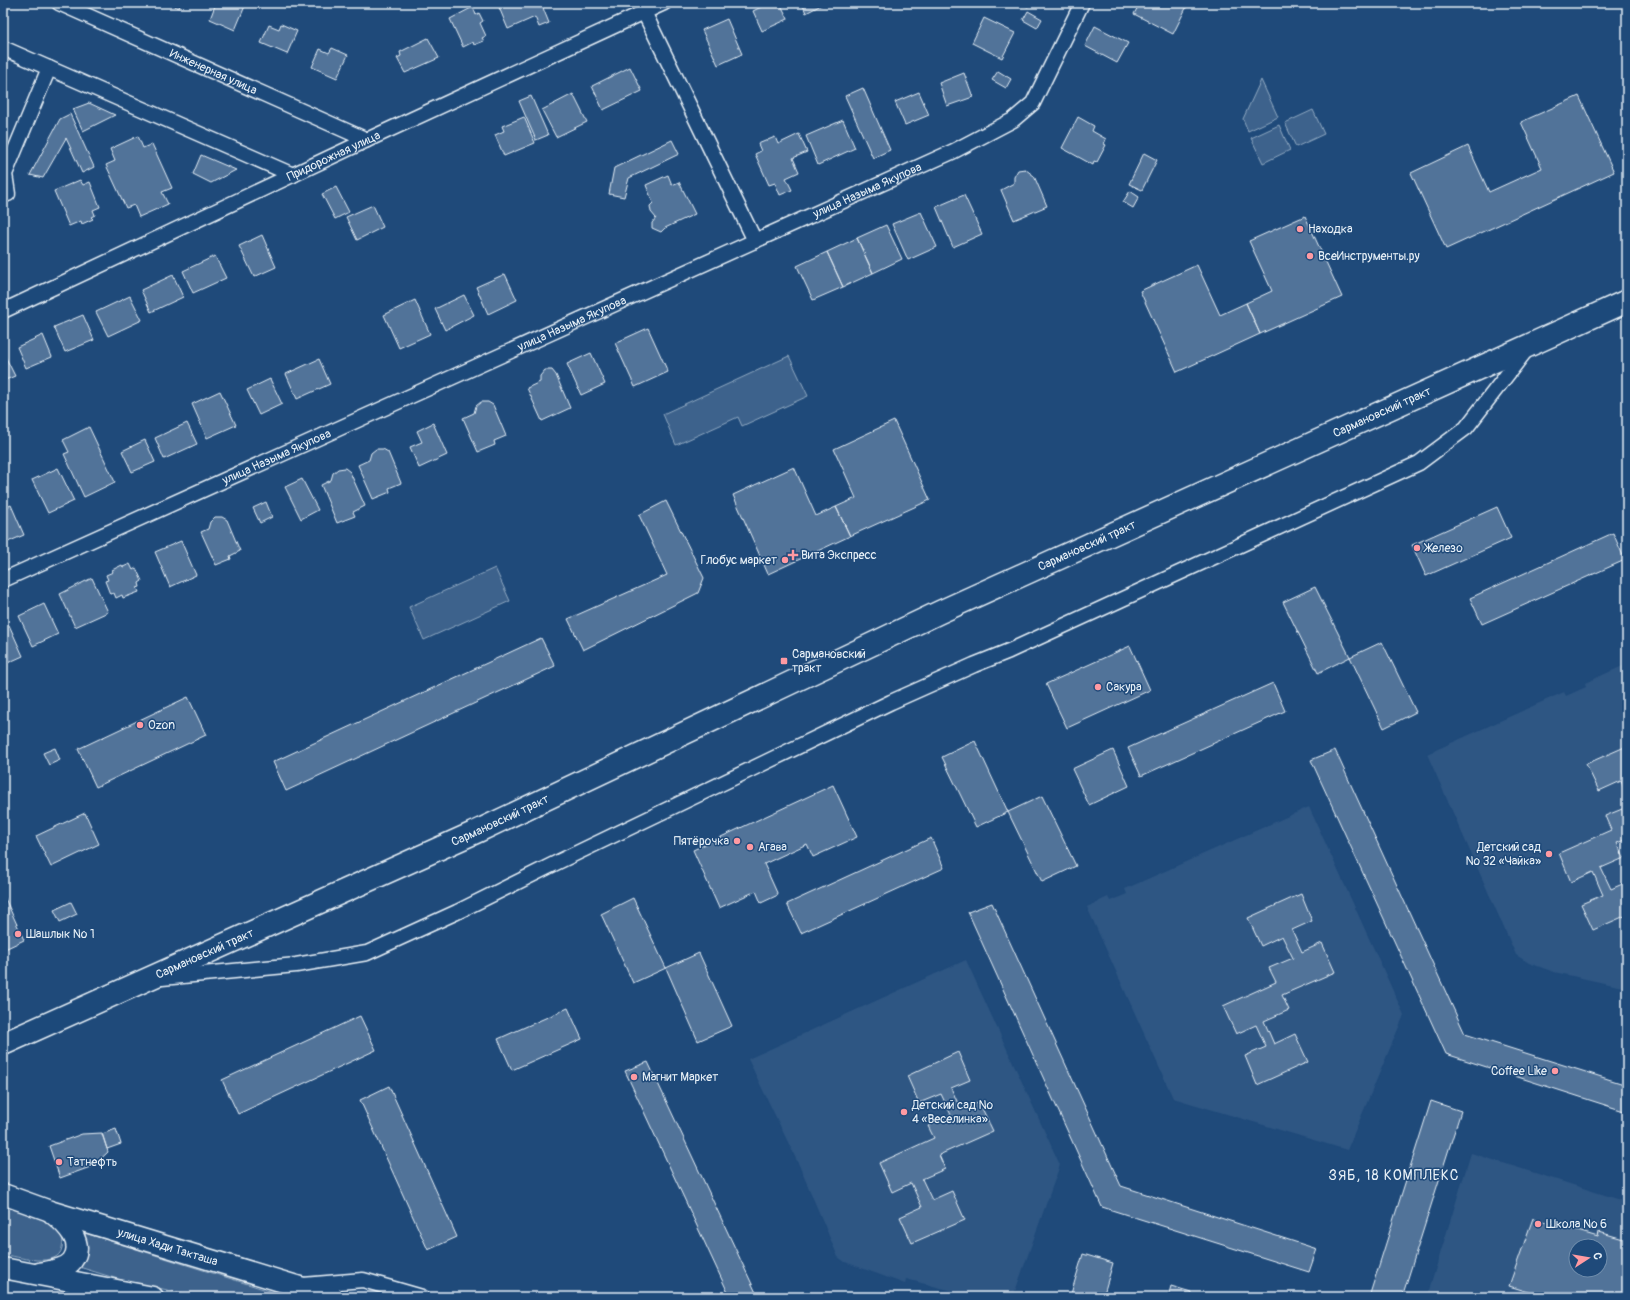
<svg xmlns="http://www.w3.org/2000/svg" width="1630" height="1300" font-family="Pangolin,sans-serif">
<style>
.built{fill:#2e5683;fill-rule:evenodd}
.green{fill:#3c628c;stroke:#92aac2}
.building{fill:#517399;stroke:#e8f1f8;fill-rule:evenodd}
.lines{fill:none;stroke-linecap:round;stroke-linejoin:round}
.street-casing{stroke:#e8f1f8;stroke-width:17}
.secondary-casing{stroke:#e8f1f8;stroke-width:23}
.primary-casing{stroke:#e8f1f8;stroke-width:25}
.street{stroke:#1f4a7a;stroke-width:14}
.secondary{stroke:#1f4a7a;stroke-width:20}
.primary{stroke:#1f4a7a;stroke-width:22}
.poi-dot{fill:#ff9aa2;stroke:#1f4a7a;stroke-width:1.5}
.labels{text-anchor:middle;stroke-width:3;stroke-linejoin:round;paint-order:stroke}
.street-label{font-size:12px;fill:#e8f1f8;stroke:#1f4a7a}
.poi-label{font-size:12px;fill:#e8f1f8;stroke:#1f4a7a;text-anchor:start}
.quarter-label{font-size:14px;letter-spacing:1px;fill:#e8f1f8;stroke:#1f4a7a}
</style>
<rect width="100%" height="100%" fill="#1f4a7a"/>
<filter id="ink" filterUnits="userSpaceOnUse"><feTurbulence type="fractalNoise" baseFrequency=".025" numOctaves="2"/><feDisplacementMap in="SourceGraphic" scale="8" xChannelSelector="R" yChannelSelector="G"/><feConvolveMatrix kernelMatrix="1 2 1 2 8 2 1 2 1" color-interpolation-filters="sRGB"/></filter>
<g filter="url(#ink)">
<path class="built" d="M 1627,664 L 1627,988 L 1554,972 L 1529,963 L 1516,955 L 1427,754 L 1564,692 L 1566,696 L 1586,687 L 1585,683 Z
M 1309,807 L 1404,1015 L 1347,1150 L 1173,1098 L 1087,907 L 1108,897 L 1110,901 L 1127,894 L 1125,889 Z
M 966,960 L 1060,1165 L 1013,1297 L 976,1297 L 906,1279 L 905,1284 L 845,1262 L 838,1257 L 799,1165 L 748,1059 Z
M 1471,1153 L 1627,1202 L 1627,1297 L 1427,1297 ZM 1576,1246 L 1600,1246 L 1600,1270 L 1576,1270 Z"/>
<path class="green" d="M 1261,80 L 1278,117 L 1248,131 L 1243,119 Z
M 1313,110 L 1324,134 L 1296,147 L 1285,123 Z
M 1279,125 L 1290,150 L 1263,163 L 1251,138 Z
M 789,356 L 808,396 L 742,426 L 738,417 L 676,445 L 663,414 Z
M 495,568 L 510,601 L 424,640 L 409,607 Z
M 3,1204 C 18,1210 49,1218 59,1231 C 63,1236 63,1242 62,1248 C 58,1269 17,1257 3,1254 Z
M 85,1233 L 289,1297 L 200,1297 L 121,1280 L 76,1266 L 86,1243 Z"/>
<path class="building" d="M 167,3 L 181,3 L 179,8 Z
M 216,3 L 227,5 L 228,3 L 238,3 L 245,6 L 235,30 L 210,19 Z
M 502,3 L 541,3 L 549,23 L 539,27 L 535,17 L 508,29 L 498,5 Z
M 769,3 L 780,3 L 788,19 L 762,31 L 753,11 Z
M 802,3 L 825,3 L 806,13 Z
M 1021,3 L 1030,3 L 1028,7 Z
M 1140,3 L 1182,3 L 1187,6 L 1173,34 L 1134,14 Z
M 473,7 L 476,15 L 479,13 L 483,21 L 480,23 L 486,36 L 482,38 L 484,41 L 474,45 L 473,42 L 463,47 L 450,19 Z
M 1028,11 L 1042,19 L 1037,28 L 1023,20 Z
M 984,18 L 1015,33 L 1002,58 L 972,43 Z
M 727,19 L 742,54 L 718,65 L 702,30 Z
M 281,24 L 297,31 L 287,54 L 261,43 L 269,25 L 279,29 Z
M 1095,26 L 1128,43 L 1117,63 L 1085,46 Z
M 428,38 L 439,58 L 405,73 L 397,58 L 401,56 L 400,52 Z
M 332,48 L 348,55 L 337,78 L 312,67 L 320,49 L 329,53 Z
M 630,67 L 642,91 L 603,110 L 592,86 Z
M 998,71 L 1011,79 L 1006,88 L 992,80 Z
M 964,73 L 973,97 L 947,106 L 939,83 Z
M 863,88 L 890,150 L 873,158 L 845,96 Z
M 919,92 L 929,115 L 905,125 L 895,102 Z
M 573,94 L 587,122 L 556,137 L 542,110 Z
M 531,96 L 548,135 L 536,140 L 519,101 Z
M 1579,96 L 1614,172 L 1446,249 L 1411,173 L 1468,146 L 1489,192 L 1542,168 L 1521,122 Z
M 89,103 L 115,115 L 83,131 L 73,109 Z
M 70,114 L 94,167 L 82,173 L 66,138 L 43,178 L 30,175 L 60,119 Z
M 524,117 L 535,143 L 504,156 L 495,135 L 504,131 L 502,126 Z
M 1078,117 L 1094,126 L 1092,131 L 1106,139 L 1104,144 L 1106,145 L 1097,162 L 1094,161 L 1093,165 L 1062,148 Z
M 843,120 L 855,148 L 818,165 L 806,136 Z
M 799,134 L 807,152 L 793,158 L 799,172 L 786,178 L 792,190 L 780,195 L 775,183 L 769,185 L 755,154 L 761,151 L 758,144 L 775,137 L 778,144 Z
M 138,136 L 143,148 L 152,144 L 172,188 L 162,192 L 168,204 L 139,217 L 134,205 L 126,208 L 106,165 L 115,161 L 110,149 Z
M 672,140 L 679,154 L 629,178 L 624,197 L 609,194 L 614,168 Z
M 1144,153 L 1157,160 L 1142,190 L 1129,184 Z
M 201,155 L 236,170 L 211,183 L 193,174 Z
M 1025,169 L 1034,176 L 1047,206 L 1014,220 L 1001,190 L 1014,183 L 1014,177 L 1018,170 Z
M 668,175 L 672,185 L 679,182 L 695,214 L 665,228 L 661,232 L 652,228 L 652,223 L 656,218 L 651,212 L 650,206 L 653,203 L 646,185 Z
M 80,180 L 83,185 L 90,182 L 100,207 L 93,210 L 95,215 L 91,217 L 93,219 L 82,224 L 81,221 L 69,226 L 54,191 Z
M 336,187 L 349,212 L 335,219 L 322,194 Z
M 1130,191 L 1139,197 L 1133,208 L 1123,202 Z
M 964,195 L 982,234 L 953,247 L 936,207 Z
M 373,205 L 383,227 L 357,240 L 346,217 Z
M 921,212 L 937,247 L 908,260 L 892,224 Z
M 1305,216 L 1342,297 L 1260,334 L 1246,303 L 1272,291 L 1249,241 Z
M 886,225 L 902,259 L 873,273 L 857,238 Z
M 262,235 L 276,267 L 254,277 L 239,246 Z
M 857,238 L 873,273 L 843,287 L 827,252 Z
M 827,252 L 843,287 L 813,300 L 797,266 Z
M 215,256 L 226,278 L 193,293 L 183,271 Z
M 1197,265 L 1220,315 L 1246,303 L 1260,334 L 1177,372 L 1140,291 Z
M 505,274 L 517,300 L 488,314 L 476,287 Z
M 173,275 L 183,297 L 151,312 L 141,290 Z
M 464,295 L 474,315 L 445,330 L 435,309 Z
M 130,296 L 142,320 L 108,336 L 96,312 Z
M 415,300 L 430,334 L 399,348 L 384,315 Z
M 83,315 L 94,340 L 65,352 L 54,327 Z
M 648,328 L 668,372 L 635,387 L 615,343 Z
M 43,335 L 52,357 L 26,368 L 17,347 Z
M 3,352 L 15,376 L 3,381 Z
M 591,353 L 605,384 L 581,395 L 567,364 Z
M 319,359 L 330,384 L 297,399 L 286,374 Z
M 545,370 L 552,370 L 556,375 L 570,408 L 542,421 L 527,388 L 540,382 L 540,376 Z
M 270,379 L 282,404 L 259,415 L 247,390 Z
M 220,391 L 236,425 L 207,438 L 192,404 Z
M 481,402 L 488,402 L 493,405 L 506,436 L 494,441 L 495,445 L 478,452 L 463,418 L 474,413 L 476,406 Z
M 894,421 L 930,500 L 850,536 L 836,507 L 856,498 L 834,449 Z
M 187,423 L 197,444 L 164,459 L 155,438 Z
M 433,423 L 447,455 L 419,468 L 410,447 L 422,442 L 417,431 Z
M 89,427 L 115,482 L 84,497 L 64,454 L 69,452 L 63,440 Z
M 145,440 L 155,462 L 132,472 L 122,451 Z
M 376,449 L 383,449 L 388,452 L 401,483 L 389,488 L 390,492 L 373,499 L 358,465 L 369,460 L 371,453 Z
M 794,467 L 816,516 L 836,507 L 850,536 L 768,574 L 733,495 Z
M 58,468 L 74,501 L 48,513 L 32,480 Z
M 345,468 L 350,472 L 365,506 L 353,512 L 355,516 L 337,523 L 321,485 L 331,480 L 333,473 L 338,469 Z
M 302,479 L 318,510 L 301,519 L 285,487 Z
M 666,501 L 704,578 L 698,593 L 583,650 L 568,619 L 667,575 L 639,515 Z
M 266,502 L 272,517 L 260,523 L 253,508 Z
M 11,505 L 24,535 L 3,544 L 3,509 Z
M 1497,507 L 1511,538 L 1426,576 L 1412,545 Z
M 215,517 L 222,517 L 227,520 L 240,551 L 230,556 L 231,559 L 216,565 L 201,532 L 208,529 L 210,522 Z
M 1613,533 L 1625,560 L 1482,624 L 1470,598 Z
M 181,541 L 196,575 L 170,587 L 155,552 Z
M 130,564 L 133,570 L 136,568 L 142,581 L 139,583 L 140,587 L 137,588 L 139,592 L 123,598 L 122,595 L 116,598 L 114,593 L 110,594 L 105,581 L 108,580 L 106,575 L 113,572 L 112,570 L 122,565 L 123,567 Z
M 92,578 L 108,612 L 75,627 L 60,594 Z
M 1315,587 L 1350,657 L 1318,673 L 1283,602 Z
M 44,604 L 58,634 L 33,646 L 19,616 Z
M 9,625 L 23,656 L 3,665 L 3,627 Z
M 541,638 L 555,666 L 286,791 L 273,762 Z
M 1382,642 L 1416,712 L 1384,728 L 1350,657 Z
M 1130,646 L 1150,690 L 1067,728 L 1046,684 Z
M 1273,683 L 1285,711 L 1141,776 L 1128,748 Z
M 188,697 L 206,735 L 96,787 L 78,749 Z
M 975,741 L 1008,812 L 976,827 L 942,757 Z
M 1627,746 L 1627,796 L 1621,781 L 1599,791 L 1586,764 Z
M 55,748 L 60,760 L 49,765 L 43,753 Z
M 1113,750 L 1129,786 L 1089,805 L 1072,769 Z
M 1335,750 L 1465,1034 L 1627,1085 L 1627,1112 L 1446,1054 L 1311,760 Z
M 833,785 L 857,837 L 813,857 L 807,844 L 764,864 L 778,895 L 761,903 L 756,891 L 719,908 L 693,850 Z
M 1042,796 L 1076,866 L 1042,882 L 1008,812 Z
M 1627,807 L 1627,839 L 1617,843 L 1624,858 L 1601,868 L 1611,889 L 1627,882 L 1627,915 L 1593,930 L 1581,904 L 1603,895 L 1593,872 L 1571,882 L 1559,853 L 1611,830 L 1605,816 Z
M 85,813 L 99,844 L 51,867 L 36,836 Z
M 931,838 L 944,868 L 801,933 L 787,904 Z
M 3,894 L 24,940 L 3,950 Z
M 1301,894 L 1312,921 L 1292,930 L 1302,952 L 1322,943 L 1335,972 L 1282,995 L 1289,1010 L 1264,1021 L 1274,1044 L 1295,1034 L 1308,1062 L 1257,1085 L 1245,1056 L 1266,1047 L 1256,1025 L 1236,1034 L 1223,1006 L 1276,982 L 1269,968 L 1293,958 L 1282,936 L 1261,946 L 1248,918 Z
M 633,898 L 666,968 L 633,983 L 601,914 Z
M 71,902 L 77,914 L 60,922 L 54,910 Z
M 992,903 L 1121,1186 L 1317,1249 L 1309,1272 L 1102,1207 L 968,912 Z
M 699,953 L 732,1026 L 698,1041 L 666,968 Z
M 568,1008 L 582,1039 L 512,1070 L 498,1039 Z
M 360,1016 L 376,1050 L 238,1114 L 222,1080 Z
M 958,1052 L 970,1080 L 951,1088 L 961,1110 L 979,1102 L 993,1131 L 939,1155 L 945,1169 L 922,1179 L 932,1200 L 952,1191 L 965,1220 L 912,1243 L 900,1217 L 922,1207 L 911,1183 L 892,1192 L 879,1163 L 934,1138 L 928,1126 L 951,1115 L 941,1094 L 919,1103 L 907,1076 Z
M 648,1062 L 758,1297 L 730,1297 L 625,1071 Z
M 389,1086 L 457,1237 L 428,1250 L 360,1100 Z
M 1431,1101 L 1461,1111 L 1402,1297 L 1369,1297 Z
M 116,1129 L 121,1144 L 107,1149 L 102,1134 Z
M 102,1133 L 108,1152 L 93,1166 L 60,1178 L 49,1146 L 82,1134 Z
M 1533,1218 L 1598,1237 L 1599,1232 L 1627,1240 L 1627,1297 L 1545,1297 L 1509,1286 ZM 1576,1246 L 1600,1246 L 1600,1270 L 1576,1270 Z
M 1083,1254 L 1113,1263 L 1103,1297 L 1070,1297 Z
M 1171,1286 L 1191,1292 L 1190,1297 L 1168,1297 Z"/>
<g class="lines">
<defs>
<g id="street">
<path id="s1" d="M 59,3 L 367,140"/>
<path d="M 644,12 L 755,241"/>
<path d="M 3,48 L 293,175"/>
<path d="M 8,194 L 5,174 L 49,68"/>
<path id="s2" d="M 3,311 L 367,140 L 664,3"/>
<path id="s3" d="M 3,580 L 954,151 L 1013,120 L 1033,103 L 1082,3"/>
<path d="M 162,978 L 296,965 L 367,953 L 457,912 L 558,862 L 891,702 L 974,665 L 1009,651 L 1419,463 L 1466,428 L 1527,349"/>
<path d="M 303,1285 L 363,1280 L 422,1297"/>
</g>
<g id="secondary">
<path id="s4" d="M 3,1194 L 50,1211 L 333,1297"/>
<path d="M 3,1268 L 153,1297"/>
<path d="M 39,1273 C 49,1271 65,1270 72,1261 C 86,1243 66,1224 53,1214"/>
</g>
<g id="primary">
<path id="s5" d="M 3,1044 L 478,831 L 940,612 L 1627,301"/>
</g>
</defs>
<use href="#street" class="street-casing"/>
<use href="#secondary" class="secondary-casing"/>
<use href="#primary" class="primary-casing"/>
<use href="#street" class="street"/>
<use href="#secondary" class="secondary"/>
<use href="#primary" class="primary"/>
</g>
</g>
<g class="poi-dot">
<circle cx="1300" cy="229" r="4"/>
<circle cx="1310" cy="256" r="4"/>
<circle cx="1417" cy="548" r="4"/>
<path d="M791 549h4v4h4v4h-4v4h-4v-4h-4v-4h4z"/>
<circle cx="785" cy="560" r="4"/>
<rect x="780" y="657" width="8" height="8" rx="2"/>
<circle cx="1098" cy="687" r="4"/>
<circle cx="140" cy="725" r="4"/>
<circle cx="737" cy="841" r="4"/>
<circle cx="750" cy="847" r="4"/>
<circle cx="1549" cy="854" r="4"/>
<circle cx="18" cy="934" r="4"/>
<circle cx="1555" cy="1071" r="4"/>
<circle cx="634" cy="1077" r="4"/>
<circle cx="904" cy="1112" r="4"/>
<circle cx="59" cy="1162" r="4"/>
<circle cx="1538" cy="1224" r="4"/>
</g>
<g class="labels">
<g class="street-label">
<text dy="4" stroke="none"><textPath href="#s1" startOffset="169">Инженерная улица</textPath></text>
<text dy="4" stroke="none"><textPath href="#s2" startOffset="365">Придорожная улица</textPath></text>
<text dy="4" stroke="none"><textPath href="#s3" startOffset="948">улица Назыма Якупова</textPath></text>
<text dy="4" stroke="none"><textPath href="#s3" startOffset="624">улица Назыма Якупова</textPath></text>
<text dy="4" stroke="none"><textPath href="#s5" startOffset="1517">Сармановский тракт</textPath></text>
<text dy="4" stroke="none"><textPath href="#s3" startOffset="300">улица Назыма Якупова</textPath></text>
<text dy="4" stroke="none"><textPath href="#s5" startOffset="1193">Сармановский тракт</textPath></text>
<text dy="4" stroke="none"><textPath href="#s5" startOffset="545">Сармановский тракт</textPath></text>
<text dy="4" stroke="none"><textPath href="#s5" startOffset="221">Сармановский тракт</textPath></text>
<text dy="4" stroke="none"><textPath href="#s4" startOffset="173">улица Хади Такташа</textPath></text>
</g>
<g class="poi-label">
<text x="1308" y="233">Находка</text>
<text x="1318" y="260">ВсеИнструменты.ру</text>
<text x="1425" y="552">Железо</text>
<text x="801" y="559">Вита Экспресс</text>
<text x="777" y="564" text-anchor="end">Глобус маркет</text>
<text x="792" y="658">Сармановский<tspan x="792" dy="14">тракт</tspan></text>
<text x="1106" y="691">Сакура</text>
<text x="148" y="729">Ozon</text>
<text x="729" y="845" text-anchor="end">Пятёрочка</text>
<text x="758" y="851">Агава</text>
<text x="1541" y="851" text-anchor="end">Детский сад<tspan x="1541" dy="14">№ 32 «Чайка»</tspan></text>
<text x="26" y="938">Шашлык № 1</text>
<text x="1547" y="1075" text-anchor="end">Coffee Like</text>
<text x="642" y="1081">Магнит Маркет</text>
<text x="912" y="1109">Детский сад №<tspan x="912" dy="14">4 «Веселинка»</tspan></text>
<text x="67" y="1166">Татнефть</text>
<text x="1546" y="1228">Школа № 6</text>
</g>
<g class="quarter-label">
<text x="1394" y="1180">ЗЯБ, 18 КОМПЛЕКС</text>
</g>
</g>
<rect width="1630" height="1300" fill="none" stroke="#1f4a7a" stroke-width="16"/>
<rect x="8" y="8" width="1614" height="1284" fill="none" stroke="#e8f1f8" stroke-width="1.5" filter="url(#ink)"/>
<g transform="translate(1588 1258) rotate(78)"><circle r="19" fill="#1f4a7a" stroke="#6f8dac"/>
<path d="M0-3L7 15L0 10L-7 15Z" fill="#ff9aa2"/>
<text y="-6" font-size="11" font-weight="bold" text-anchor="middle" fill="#e8f1f8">С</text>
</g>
</svg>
